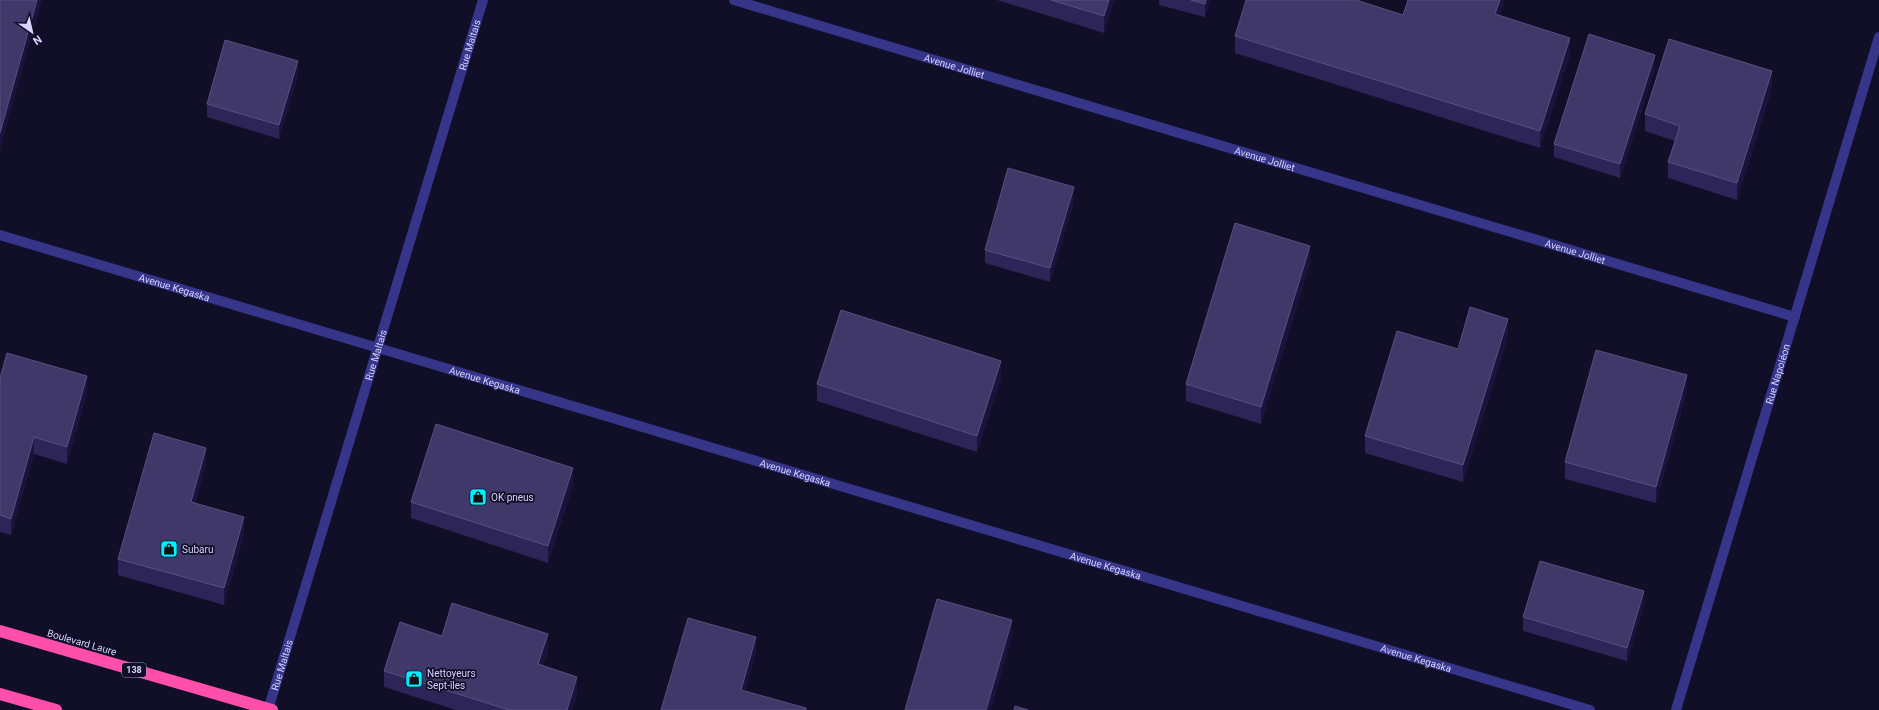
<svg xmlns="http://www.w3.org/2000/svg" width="1879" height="710" font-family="Roboto,sans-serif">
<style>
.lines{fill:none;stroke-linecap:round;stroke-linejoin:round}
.minor{stroke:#35358a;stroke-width:10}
.highway{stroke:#ff4faa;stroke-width:12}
.wall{fill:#2d2557}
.shaded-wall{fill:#1a143c}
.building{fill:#3f3869;stroke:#575080}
.labels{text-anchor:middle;stroke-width:3.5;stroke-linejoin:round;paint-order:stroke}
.shield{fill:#110e28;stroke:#9c99be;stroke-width:1}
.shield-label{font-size:9px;font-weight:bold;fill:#d8d4ff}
.street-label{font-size:10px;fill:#d8d4ff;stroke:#110e28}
.poi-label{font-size:10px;fill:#d8d4ff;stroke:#110e28;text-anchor:start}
</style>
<rect width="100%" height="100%" fill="#110e28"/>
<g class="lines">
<g class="minor">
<path id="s1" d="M 734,0 L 1795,317"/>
<path id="s2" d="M 0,235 L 1590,710"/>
<path id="s3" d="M 268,710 L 483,0"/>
<path id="s4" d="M 1676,710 L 1879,37"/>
</g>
<path class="highway" d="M 0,631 L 272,710
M 0,694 L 56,710"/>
</g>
<path class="wall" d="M 997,0 L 1114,0 L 1104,33 Z
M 1159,0 L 1210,0 L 1205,17 L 1159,5 Z
M 1403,15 L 1500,16 L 1570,54 L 1540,148 L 1235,53 L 1235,36 Z
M 1655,69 L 1620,178 L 1554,157 L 1554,144 Z
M 298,75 L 279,139 L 207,117 L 207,104 Z
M 1772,88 L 1737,200 L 1668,178 L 1668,162 L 1675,141 L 1645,131 L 1645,114 Z
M 1074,201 L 1050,282 L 985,263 L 985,250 Z
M 1310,263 L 1261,424 L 1186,401 L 1186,384 Z
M 1508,336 L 1463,482 L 1365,453 L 1365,436 L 1458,349 Z
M 0,378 L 87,393 L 67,464 L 34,454 L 11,535 L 0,532 Z
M 1001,378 L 977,452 L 817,401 L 817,384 Z
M 1687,391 L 1656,503 L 1565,479 L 1565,462 Z
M 206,464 L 195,504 L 244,534 L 224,605 L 118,575 L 118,559 Z
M 573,485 L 548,563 L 411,518 L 411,502 Z
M 1644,605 L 1627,661 L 1523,631 L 1523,617 Z
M 442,636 L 548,650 L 543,666 L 577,694 L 572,710 L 456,710 L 384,687 L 384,671 Z"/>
<path class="shaded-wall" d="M 37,0 L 42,0 L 0,150 L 0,133 Z
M 1109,0 L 1114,0 L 1104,33 L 1104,16 Z
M 1206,0 L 1210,0 L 1205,17 L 1205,4 Z
M 1500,0 L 1505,0 L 1495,31 L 1495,14 Z
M 1570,38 L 1570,54 L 1540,148 L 1540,131 Z
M 1655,55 L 1655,69 L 1620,178 L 1620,164 Z
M 298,61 L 298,75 L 279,139 L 279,125 Z
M 1772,71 L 1772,88 L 1737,200 L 1737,183 Z
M 1074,187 L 1074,201 L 1050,282 L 1050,268 Z
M 1310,246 L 1310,263 L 1261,424 L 1261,407 Z
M 1508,319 L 1508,336 L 1463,482 L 1463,465 Z
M 1001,361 L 1001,378 L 977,452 L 977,436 Z
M 1687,375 L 1687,391 L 1656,503 L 1656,487 Z
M 87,376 L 87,393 L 67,464 L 67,447 Z
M 34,437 L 34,454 L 11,535 L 11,519 Z
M 206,448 L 206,464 L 191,519 L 191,502 Z
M 573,468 L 573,485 L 548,563 L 548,546 Z
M 244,517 L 244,534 L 224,605 L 224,588 Z
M 1644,591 L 1644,605 L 1627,661 L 1627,648 Z
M 1012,620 L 1012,637 L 991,710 L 986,710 Z
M 548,634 L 548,650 L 538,681 L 538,664 Z
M 756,637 L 756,654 L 741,707 L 741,690 Z
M 577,677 L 577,694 L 572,710 L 567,710 Z"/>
<path class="building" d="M 0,0 L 37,0 L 0,133 Z
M 1051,0 L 1109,0 L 1104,16 Z
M 1191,0 L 1206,0 L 1205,4 Z
M 1246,0 L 1356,0 L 1403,15 L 1408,0 L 1500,0 L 1495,14 L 1570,38 L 1540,131 L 1235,36 Z
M 1589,34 L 1655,55 L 1620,164 L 1554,144 Z
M 1669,39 L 1772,71 L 1737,183 L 1668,162 L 1680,126 L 1645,114 Z
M 225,40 L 298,61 L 279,125 L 207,104 Z
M 1008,168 L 1074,187 L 1050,268 L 985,250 Z
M 1235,223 L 1310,246 L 1261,407 L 1186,384 Z
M 1470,307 L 1508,319 L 1463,465 L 1365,436 L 1397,331 L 1458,349 Z
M 841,310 L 1001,361 L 977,436 L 817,384 Z
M 1596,350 L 1687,375 L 1656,487 L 1565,462 Z
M 7,353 L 87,376 L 67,447 L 34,437 L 11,519 L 0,515 L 0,378 Z
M 436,424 L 573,468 L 548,546 L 411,502 Z
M 154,433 L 206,448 L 191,502 L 244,517 L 224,588 L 118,559 Z
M 1540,561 L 1644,591 L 1627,648 L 1523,617 Z
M 937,599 L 1012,620 L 986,710 L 905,710 Z
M 452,603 L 548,634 L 538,664 L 577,677 L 567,710 L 509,710 L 384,671 L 400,622 L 442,636 Z
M 688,618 L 756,637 L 741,690 L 806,708 L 806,710 L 661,710 Z
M 1015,706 L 1028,710 L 1014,710 Z"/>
<defs>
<symbol id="shop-square" viewBox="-11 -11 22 22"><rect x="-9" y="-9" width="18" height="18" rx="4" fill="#00f0ff" stroke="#110e28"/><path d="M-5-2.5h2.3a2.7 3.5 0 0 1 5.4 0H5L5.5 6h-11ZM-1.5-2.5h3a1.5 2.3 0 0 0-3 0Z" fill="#111"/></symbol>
</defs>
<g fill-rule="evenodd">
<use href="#shop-square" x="468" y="487" width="20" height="20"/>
<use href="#shop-square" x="159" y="539" width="20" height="20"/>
<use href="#shop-square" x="404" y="669" width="20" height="20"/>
</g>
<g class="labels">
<rect class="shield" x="122" y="663" width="24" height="14" rx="3"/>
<g class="shield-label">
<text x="134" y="673">138</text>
</g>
<g class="street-label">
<text dy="4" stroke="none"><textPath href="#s3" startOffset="695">Rue Maltais</textPath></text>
<text dy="4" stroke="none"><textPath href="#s1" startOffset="230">Avenue Jolliet</textPath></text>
<text dy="4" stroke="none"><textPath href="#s1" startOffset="554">Avenue Jolliet</textPath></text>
<text dy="4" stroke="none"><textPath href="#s1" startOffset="878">Avenue Jolliet</textPath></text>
<text dy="4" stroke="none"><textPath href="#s2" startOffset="182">Avenue Kegaska</textPath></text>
<text dy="4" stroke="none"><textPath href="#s3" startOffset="371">Rue Maltais</textPath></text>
<text dy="4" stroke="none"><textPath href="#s4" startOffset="351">Rue Napoléon</textPath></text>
<text dy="4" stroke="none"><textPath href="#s2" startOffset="506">Avenue Kegaska</textPath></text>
<text dy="4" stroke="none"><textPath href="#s2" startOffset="830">Avenue Kegaska</textPath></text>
<text dy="4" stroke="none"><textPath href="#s2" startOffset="1154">Avenue Kegaska</textPath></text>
<text transform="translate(82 642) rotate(16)" y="4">Boulevard Laure</text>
<text dy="4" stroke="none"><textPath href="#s2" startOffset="1478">Avenue Kegaska</textPath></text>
<text dy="4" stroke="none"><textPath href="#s3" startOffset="47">Rue Maltais</textPath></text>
</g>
<g class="poi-label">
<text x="491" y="501">OK pneus</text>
<text x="182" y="553">Subaru</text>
<text x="427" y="677">Nettoyeurs<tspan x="427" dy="12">Sept-îles</tspan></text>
</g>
</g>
<g transform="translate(32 32) rotate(146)" stroke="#110e28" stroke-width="3" paint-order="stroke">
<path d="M0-3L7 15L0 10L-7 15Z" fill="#d8d4ff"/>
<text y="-6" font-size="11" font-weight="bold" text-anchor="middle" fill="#d8d4ff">N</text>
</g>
</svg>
